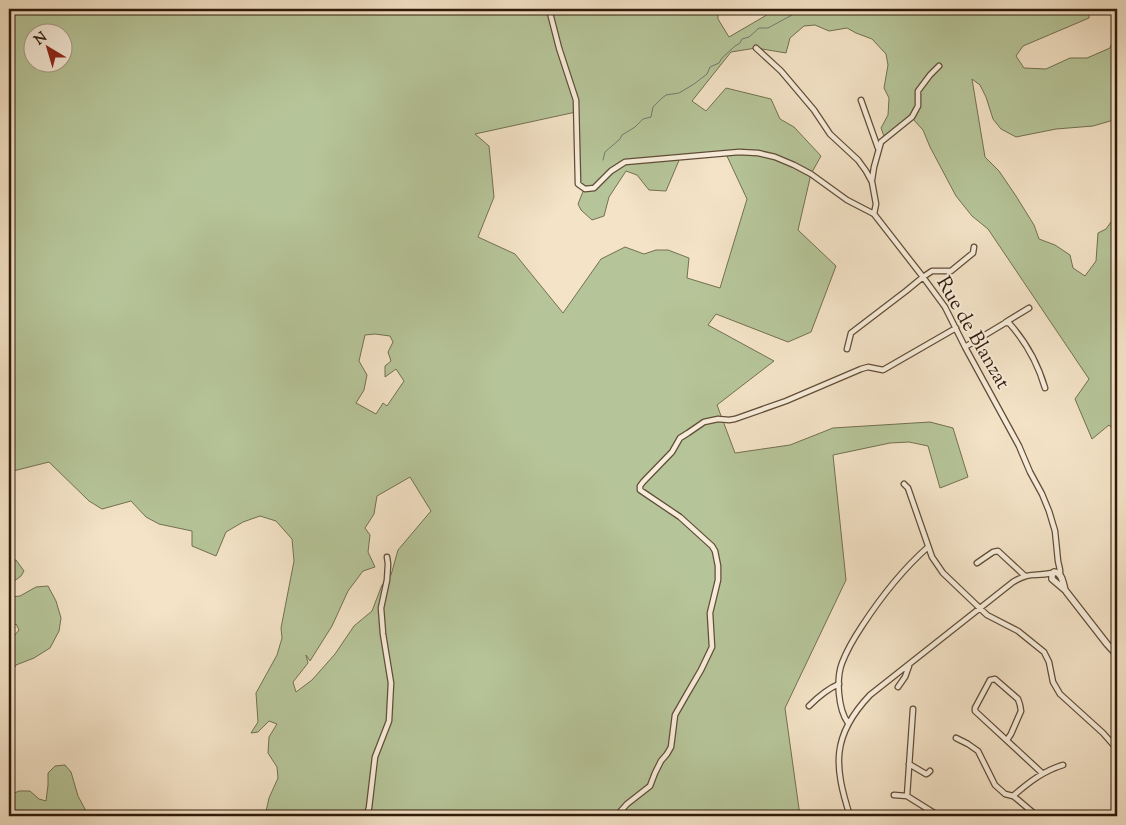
<svg xmlns="http://www.w3.org/2000/svg" width="1126" height="825" font-family="'Sorts Mill Goudy',serif">
<style>
.green{fill:#b6c599;stroke:#727051;fill-rule:evenodd}
.lines{fill:none;stroke-linecap:round;stroke-linejoin:round}
.stream{stroke:#707d73;stroke-width:1}
.minor-casing{stroke:#604d38;stroke-width:7}
.tertiary-casing{stroke:#604d38;stroke-width:8}
.minor{stroke:#f8eddb;stroke-width:4.5}
.tertiary{stroke:#f8eddb;stroke-width:5.5}
.labels{text-anchor:middle;stroke-width:4;stroke-linejoin:round;paint-order:stroke}
.street-label{font-size:20px;fill:#2f1b09;stroke:#f8eddb}
</style>
<rect width="100%" height="100%" fill="#f4e3c7"/>
<filter id="stains"><feTurbulence type="fractalNoise" baseFrequency=".004" numOctaves="4"/><feColorMatrix values="0 0 0 0 .2 0 0 0 0 .09 0 0 0 0 .02 0 0 0 .5 -.17"/></filter>
<radialGradient id="worn" r=".72"><stop offset=".6" stop-color="#630" stop-opacity="0"/><stop offset="1" stop-color="#630" stop-opacity=".3"/></radialGradient>
<path class="green" d="M 9,9 L 718,9 L 718,19 L 729,37 L 777,9 L 1089,9 L 1089,18 L 1023,46 L 1016,56 L 1024,68 L 1046,69 L 1070,58 L 1087,58 L 1110,48 L 1115,34 L 1117,19 L 1117,119 L 1093,126 L 1056,129 L 1016,137 L 1001,129 L 993,119 L 986,97 L 980,85 L 972,79 L 985,157 L 999,171 L 1016,196 L 1034,225 L 1039,239 L 1055,245 L 1070,255 L 1073,268 L 1085,276 L 1096,261 L 1098,233 L 1106,229 L 1116,215 L 1116,196 L 1117,196 L 1117,434 L 1109,425 L 1092,439 L 1075,399 L 1089,379 L 988,229 L 972,216 L 956,196 L 930,147 L 923,130 L 912,118 L 885,139 L 881,128 L 888,115 L 889,98 L 884,88 L 888,65 L 886,54 L 872,39 L 856,33 L 847,28 L 829,31 L 815,25 L 804,26 L 790,38 L 786,53 L 756,48 L 731,52 L 692,101 L 706,111 L 726,88 L 771,99 L 780,119 L 794,127 L 821,156 L 811,174 L 798,230 L 836,266 L 811,332 L 788,342 L 716,314 L 708,325 L 774,361 L 717,405 L 735,453 L 790,445 L 833,428 L 930,422 L 953,428 L 968,477 L 940,488 L 928,446 L 909,442 L 890,443 L 833,455 L 846,580 L 785,708 L 800,816 L 265,816 L 269,798 L 278,778 L 277,767 L 268,753 L 269,737 L 277,724 L 269,721 L 258,732 L 251,733 L 258,722 L 256,693 L 277,655 L 282,638 L 281,628 L 294,561 L 292,539 L 276,521 L 260,516 L 243,522 L 226,532 L 216,556 L 192,546 L 192,531 L 159,524 L 146,517 L 131,501 L 102,509 L 89,501 L 49,462 L 9,472 ZM 32,32 L 62,32 L 62,62 L 32,62 ZM 576,112 L 578,184 L 584,189 L 578,204 L 581,210 L 592,220 L 604,216 L 609,197 L 626,171 L 637,175 L 649,190 L 666,191 L 680,158 L 726,154 L 747,199 L 720,288 L 687,278 L 689,258 L 668,250 L 656,250 L 644,254 L 625,247 L 601,259 L 563,313 L 515,254 L 478,237 L 494,197 L 489,146 L 475,134 ZM 375,334 L 390,336 L 393,342 L 388,352 L 391,361 L 385,366 L 385,377 L 396,369 L 404,381 L 387,406 L 383,403 L 376,414 L 356,403 L 364,390 L 367,375 L 359,361 L 365,335 ZM 410,477 L 431,511 L 398,550 L 391,575 L 382,585 L 372,611 L 354,626 L 335,654 L 312,680 L 296,692 L 293,682 L 308,663 L 306,655 L 310,661 L 332,626 L 348,591 L 363,571 L 375,567 L 368,552 L 370,535 L 365,528 L 374,514 L 377,496 Z
M 9,560 L 16,560 L 24,571 L 21,576 L 9,585 Z
M 48,586 L 56,601 L 61,618 L 59,631 L 50,648 L 34,658 L 16,665 L 9,677 L 9,642 L 19,630 L 16,624 L 9,631 L 9,590 L 10,597 L 20,596 L 36,587 Z
M 65,765 L 71,772 L 78,796 L 87,813 L 85,816 L 13,816 L 9,808 L 10,795 L 19,791 L 30,791 L 39,799 L 46,801 L 48,785 L 48,773 L 55,766 Z"/>
<g class="lines">
<path class="stream" d="M 603,160 L 605,152 L 620,139 L 622,135 L 635,127 L 643,119 L 651,117 L 653,107 L 661,99 L 666,95 L 679,93 L 694,84 L 707,74 L 710,67 L 719,63 L 722,58 L 735,46 L 740,43 L 742,39 L 749,37 L 759,28 L 768,28 L 792,15 L 799,9"/>
<defs>
<path id="minor" d="M 549,9 L 559,48 L 576,100 L 578,184 L 585,189 L 594,188 L 611,171 L 625,162 L 739,152 L 758,153 L 775,157 L 794,165 L 811,174 L 847,200 L 874,214 L 923,277 L 945,307 L 965,347 L 1019,446 L 1030,472 L 1042,494 L 1049,511 L 1055,531 L 1058,561 L 1060,570 L 1060,574
M 756,48 L 781,71 L 814,110 L 830,134 L 858,160 L 866,171 L 872,182 L 876,204 L 874,214
M 861,100 L 878,148
M 872,180 L 874,167 L 881,142 L 912,117 L 918,106 L 918,91 L 930,75 L 939,66
M 1006,322 L 1029,308
M 965,347 L 1005,323 L 1009,323 C 1026,342 1038,364 1045,388
M 847,349 L 851,333 L 906,291 L 923,277 L 932,271 L 951,271 L 973,253 L 974,247
M 904,484 L 908,488 L 932,557 L 943,573 L 987,615 L 1018,631 L 1044,652 L 1049,662 L 1053,682 L 1060,694 L 1103,733 L 1117,749
M 977,563 L 993,552 L 998,551 L 1025,576
M 898,687 L 905,677 L 909,666
M 809,706 C 818,697 827,689 839,684
M 913,709 L 907,796 L 939,816
M 848,723 C 838,709 836,679 842,663 C 847,650 854,638 862,626 C 881,597 902,570 928,547
M 956,738 L 968,744 L 978,751 L 995,785 L 1005,794 L 1013,796 L 1017,799 L 1037,816
M 1007,740 L 1011,734 L 1021,711 L 1020,705 L 1018,699 L 995,679 L 990,680 L 975,708 L 975,711 L 1042,773
M 909,764 L 926,774 L 928,773 L 930,771
M 894,795 L 907,796
M 1013,796 C 1028,783 1043,771 1063,765
M 619,813 L 627,804 L 650,786 L 655,773 L 661,761 L 667,754 L 671,747 L 675,715 L 687,694 L 701,670 L 712,647 L 710,613 L 718,580 L 718,566 L 715,551 L 712,546 L 680,517 L 640,490 L 640,486 L 643,482 L 672,452 L 680,438 L 688,433 L 704,422 L 718,419 L 729,420 L 735,419 L 786,401 L 861,369 L 868,367 L 883,370 L 956,328
M 366,816 L 369,808 L 375,757 L 389,721 L 391,683 L 383,634 L 381,608 L 387,580 L 388,564 L 387,557
M 850,816 C 834,766 831,736 870,695 L 1013,582 C 1031,571 1035,577 1052,573"/>
<path id="tertiary" d="M 1065,590 C 1063,583 1062,572 1054,572 L 1052,575 L 1052,579 L 1065,590 L 1107,644 L 1117,655"/>
</defs>
<use href="#minor" class="minor-casing"/>
<use href="#tertiary" class="tertiary-casing"/>
<use href="#minor" class="minor"/>
<use href="#tertiary" class="tertiary"/>
</g>
<g class="labels">
<g class="street-label">
<text transform="translate(974 332) rotate(60)" y="7">Rue de Blanzat</text>
</g>
</g>
<rect width="1126" height="825" fill="none" stroke="#f4e3c7" stroke-width="30"/>
<rect x="10" y="10" width="1106" height="805" fill="none" stroke="#2f1b09" stroke-width="2.5"/>
<rect x="15" y="15" width="1096" height="795" fill="none" stroke="#2f1b09"/>
<g transform="translate(48 48) rotate(322)"><circle r="24" fill="#f8eddb" stroke="#a89987"/>
<path d="M0-4L9 19L0 12L-9 19Z" fill="#8f2418"/>
<text y="-8" font-size="14" font-weight="bold" text-anchor="middle" fill="#2f1b09">N</text>
</g>
<rect width="100%" height="100%" filter="url(#stains)"/>
<rect width="100%" height="100%" fill="url(#worn)"/>
</svg>
